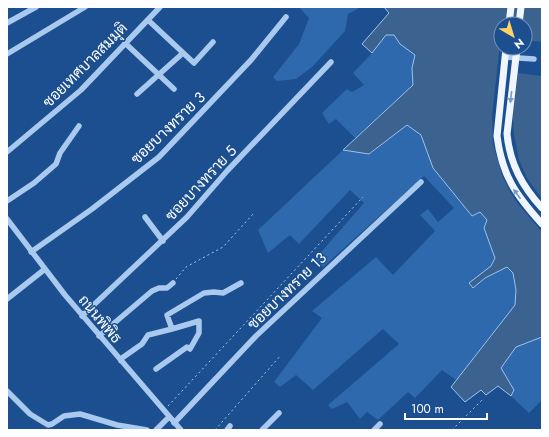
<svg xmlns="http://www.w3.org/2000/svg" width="549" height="437" font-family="Jost,Sarabun,sans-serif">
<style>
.green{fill:#2e69ad}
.water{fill:#3c6290;stroke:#9cc4f0;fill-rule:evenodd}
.pier{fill:#1b4f8f}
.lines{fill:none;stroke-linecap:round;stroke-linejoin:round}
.path{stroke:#a9c9ee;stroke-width:1;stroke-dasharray:2 3;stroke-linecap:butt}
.minor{stroke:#a9c9ee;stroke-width:5.5}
.major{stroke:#f0f6ff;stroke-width:7}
.oneway{fill:#7b9ac1}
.labels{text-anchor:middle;stroke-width:3;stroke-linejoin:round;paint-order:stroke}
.street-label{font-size:15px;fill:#fff;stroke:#1b4f8f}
</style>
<rect width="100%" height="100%" fill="#1b4f8f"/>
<path class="green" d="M 299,7 L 361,7 L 348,14 L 345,31 L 312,67 L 296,79 L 277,81 L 273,77 L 299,44 L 309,18 Z
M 386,35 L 394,35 L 400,44 L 415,55 L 412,68 L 413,85 L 355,138 L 336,119 L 329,124 L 322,113 L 347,89 L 352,92 L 364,85 L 353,73 L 372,53 Z
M 407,125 L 421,135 L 433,168 L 472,216 L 480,212 L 487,220 L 484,228 L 495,258 L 491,266 L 470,283 L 473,288 L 485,278 L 506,267 L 513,273 L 516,290 L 515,305 L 456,380 L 442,370 L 415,398 L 408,392 L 378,420 L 367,412 L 360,419 L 347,402 L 332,409 L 328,405 L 399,344 L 383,329 L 313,390 L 296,375 L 280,387 L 274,382 L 322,318 L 312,311 L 376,257 L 393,275 L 435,231 L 420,215 L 428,209 L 438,222 L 454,208 L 424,176 L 323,267 L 315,259 L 364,203 L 350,190 L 299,244 L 290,235 L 268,253 L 258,230 L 343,150 L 370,154 Z
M 542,337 L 542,400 L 529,413 L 511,396 L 514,389 L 501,368 L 516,347 Z"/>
<path class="water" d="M 384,7 L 542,7 L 542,337 L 516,347 L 501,368 L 514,390 L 511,396 L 498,386 L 486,395 L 481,390 L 465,402 L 451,387 L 515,305 L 516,290 L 513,273 L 507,267 L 485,278 L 473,288 L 469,283 L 491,266 L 495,258 L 484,228 L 487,220 L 480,212 L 472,216 L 433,168 L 421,135 L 407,125 L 369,154 L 343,150 L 413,85 L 412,68 L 415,55 L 400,44 L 394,35 L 386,35 L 372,53 L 362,44 L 389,13 ZM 501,24 L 525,24 L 525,48 L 501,48 Z"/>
<path class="pier" d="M 501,35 L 501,48 L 525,48 L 525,40 L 542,42 L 542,76 L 518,73 L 513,118 L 514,135 L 519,160 L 527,178 L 542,199 L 542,232 L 518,204 L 511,193 L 503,178 L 493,144 L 492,116 Z"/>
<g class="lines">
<path class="path" d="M 176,279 L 186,267 L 223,247 L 254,213
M 168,406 L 363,197
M 215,430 L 281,355
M 452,430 L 484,398"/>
<path class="minor" d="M 148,20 L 194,63 L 213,42
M 7,23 L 36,7
M 125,43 L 174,89
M 7,54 L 85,7
M 505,57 L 534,59
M 137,94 L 183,53
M 7,152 L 81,90 L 160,7
M 7,201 L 34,183 L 56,164 L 60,153 L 79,126
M 145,217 L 163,241
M 7,219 L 65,295 L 181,430
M 31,252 L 92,209 L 159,157 L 251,60 L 286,17
M 7,299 L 45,269
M 82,316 L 187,217 L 227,171 L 331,62
M 99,336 L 152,291 L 159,288 L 167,288 L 173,283
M 121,361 L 122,358 L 142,344 L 148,335 L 172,329 L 167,315 L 204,293 L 214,292 L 223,293 L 241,283
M 156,369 L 187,347 L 190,349 L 199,333 L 199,321 L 172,329
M 7,391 L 30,414 L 48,425 L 52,424 L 64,416 L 80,414 L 117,425 L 147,430
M 174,423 L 256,336 L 421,182
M 156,430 L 169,417
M 227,430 L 230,426
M 262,430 L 279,413
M 374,430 L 380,424"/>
<path class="major" d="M 509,24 L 511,7
M 519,24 L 521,7
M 506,48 L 497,136 C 502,176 516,195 542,224
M 517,48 L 507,134 C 510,164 522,186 542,208"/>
</g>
<defs><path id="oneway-solid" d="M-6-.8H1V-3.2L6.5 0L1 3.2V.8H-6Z"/></defs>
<g class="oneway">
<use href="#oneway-solid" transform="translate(511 97) rotate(96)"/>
<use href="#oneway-solid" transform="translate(517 194) rotate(-126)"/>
</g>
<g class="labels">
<g class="street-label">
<text transform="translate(85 65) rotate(-45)" y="5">ซอยเทศบาลสมมุติ</text>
<text transform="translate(168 128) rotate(-44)" y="5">ซอยบางทราย 3</text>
<text transform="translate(201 183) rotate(-47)" y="5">ซอยบางทราย 5</text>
<text transform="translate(287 291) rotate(-44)" y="5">ซอยบางทราย 13</text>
<text transform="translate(100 319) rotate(50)" y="5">ถนนพิพิธ</text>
</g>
</g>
<rect width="549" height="437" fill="none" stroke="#ffffff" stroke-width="16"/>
<g transform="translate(513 36) rotate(142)"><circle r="19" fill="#1b4f8f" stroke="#7695bc"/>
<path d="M0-3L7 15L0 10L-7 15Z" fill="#ffd166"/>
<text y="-6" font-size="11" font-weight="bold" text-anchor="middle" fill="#ffffff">N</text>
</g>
<path d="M405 413v6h82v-6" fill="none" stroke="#ffffff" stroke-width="2"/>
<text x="411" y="413" font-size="12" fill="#ffffff" stroke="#1b4f8f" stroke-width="3" paint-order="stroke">100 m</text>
</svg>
